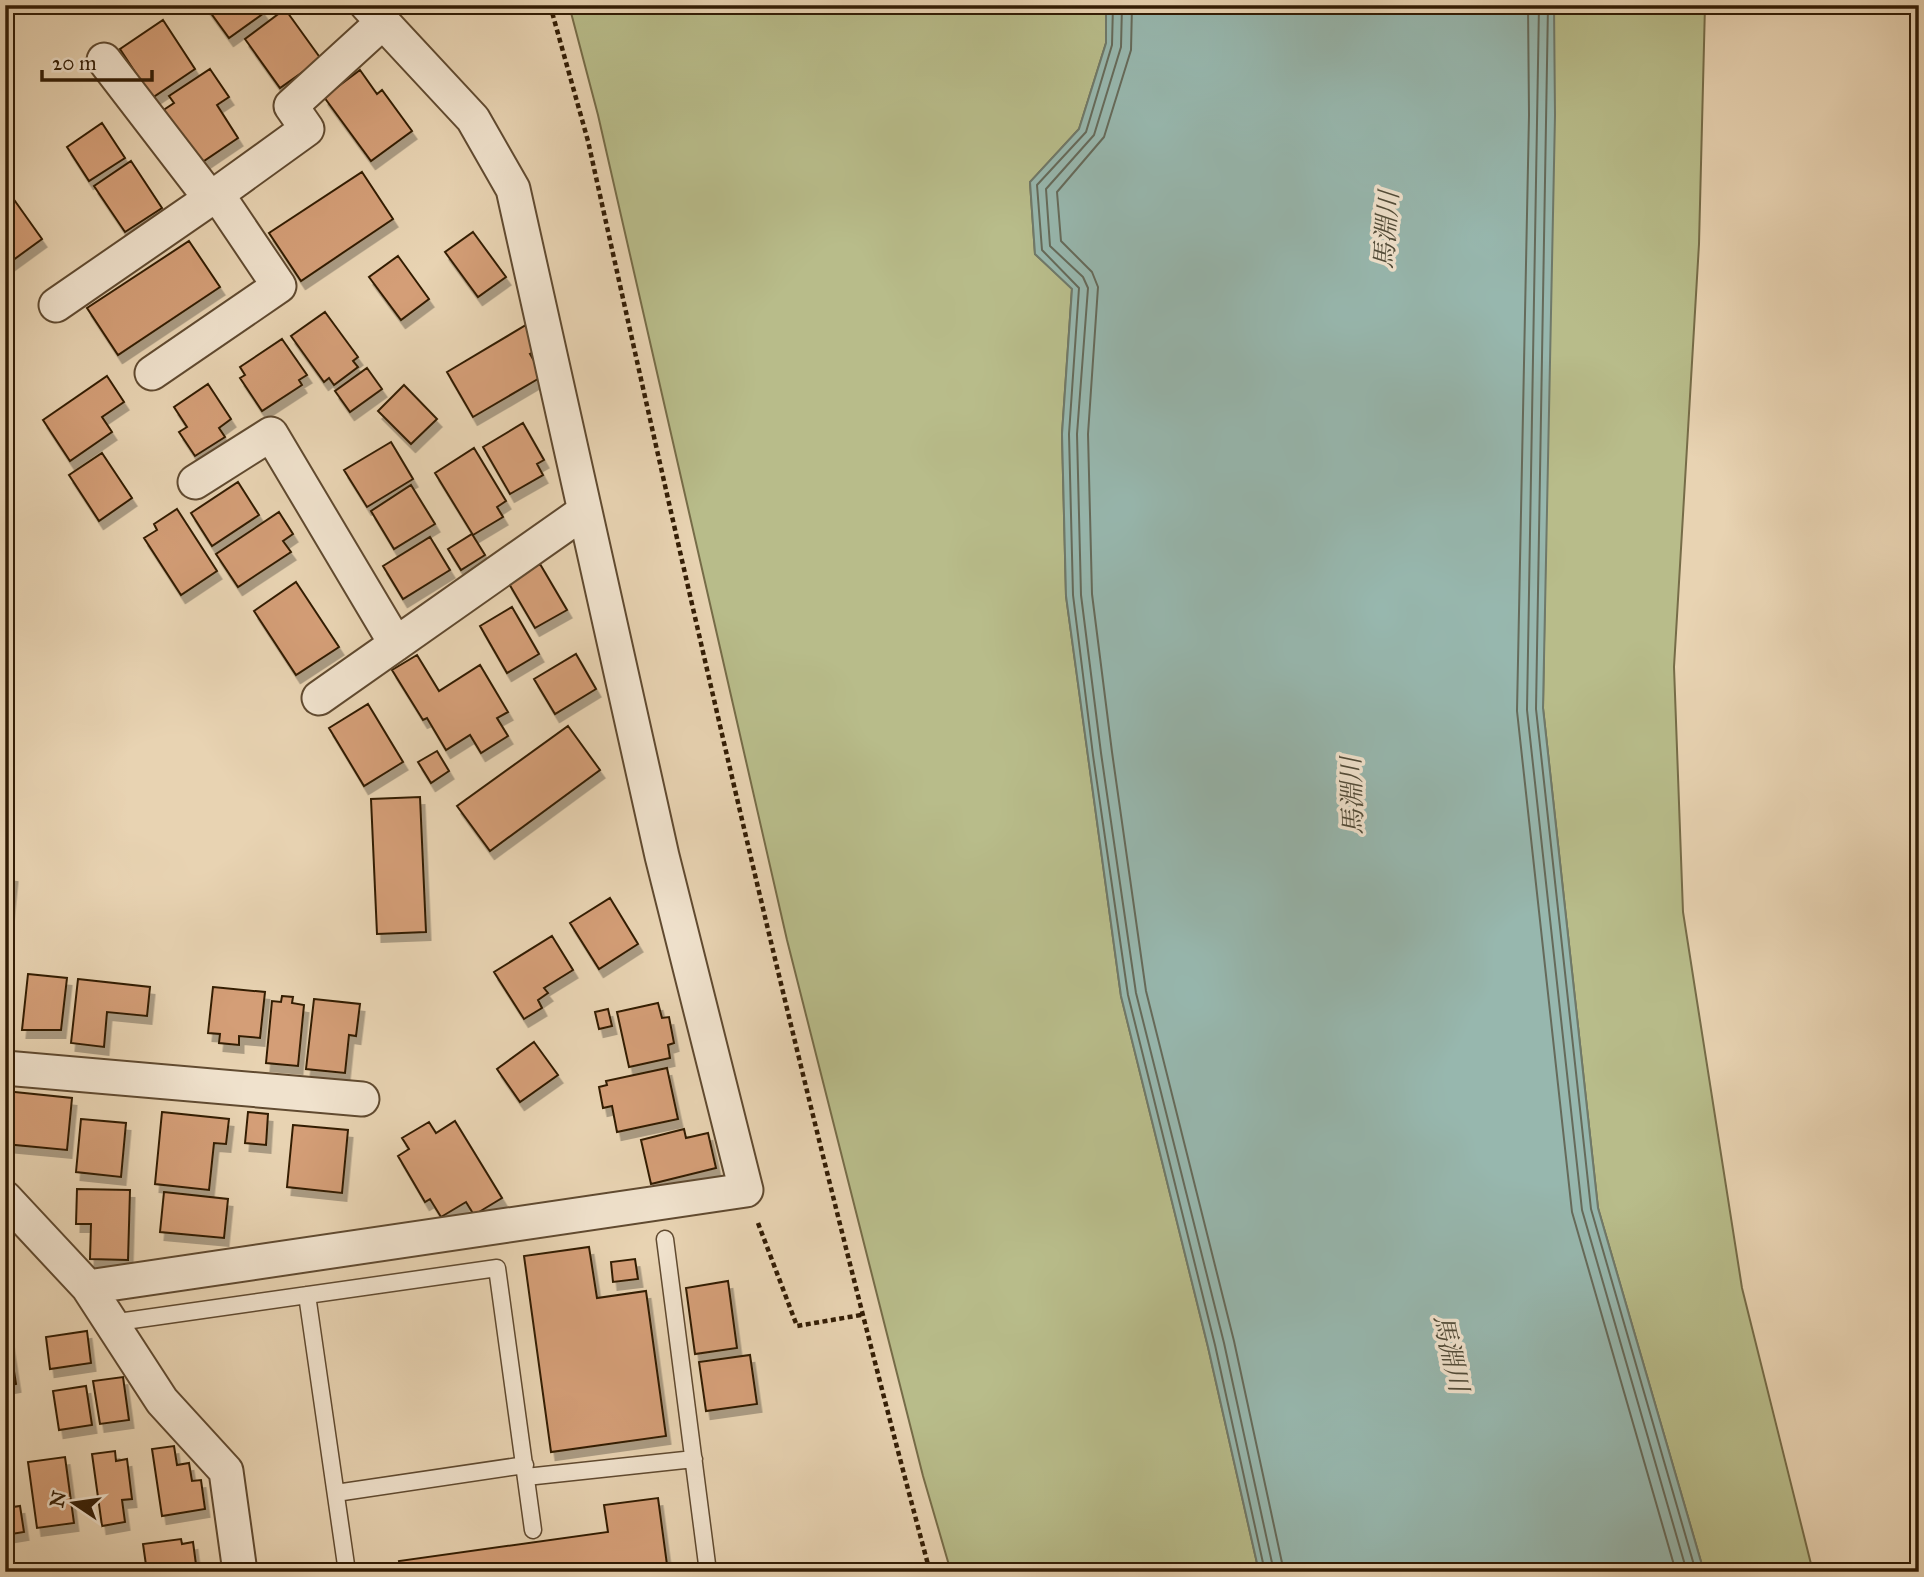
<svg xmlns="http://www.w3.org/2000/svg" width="1924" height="1577" font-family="'IM FELL Great Primer','Noto Serif JP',serif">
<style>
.green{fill:#b8bc8a;stroke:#766c48;stroke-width:2}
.water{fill:#97b7ae;stroke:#6f796a;stroke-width:2}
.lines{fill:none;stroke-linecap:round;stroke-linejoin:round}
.shore{stroke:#656a5a;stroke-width:2}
.building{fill:#d49e77;stroke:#331d05;stroke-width:2;filter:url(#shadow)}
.lane-casing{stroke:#604a30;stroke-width:19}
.street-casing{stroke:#604a30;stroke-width:37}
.path{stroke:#331d05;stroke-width:4.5;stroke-dasharray:5 3.5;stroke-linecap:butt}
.lane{stroke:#f0e2cd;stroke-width:16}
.street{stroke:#f0e2cd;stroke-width:33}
.labels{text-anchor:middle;stroke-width:7;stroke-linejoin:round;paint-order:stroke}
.water-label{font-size:26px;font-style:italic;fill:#514b38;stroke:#f0e2cd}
</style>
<defs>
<filter id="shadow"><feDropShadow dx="4.5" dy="8" stdDeviation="0" flood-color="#0004"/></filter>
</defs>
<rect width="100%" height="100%" fill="#e8d3b2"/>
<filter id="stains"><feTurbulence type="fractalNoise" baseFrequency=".00286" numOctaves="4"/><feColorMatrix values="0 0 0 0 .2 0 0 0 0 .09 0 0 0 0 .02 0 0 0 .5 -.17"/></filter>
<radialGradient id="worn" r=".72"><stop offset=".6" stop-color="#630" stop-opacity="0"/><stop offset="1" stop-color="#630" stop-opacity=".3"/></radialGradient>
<path class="green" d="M 569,5 L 1106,5 L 1106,43 L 1079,129 L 1030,182 L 1035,254 L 1072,288 L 1062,434 L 1066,596 L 1121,996 L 1208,1347 L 1259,1572 L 951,1572 L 923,1476 L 787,940 L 598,115 Z
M 1554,5 L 1705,5 L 1699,244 L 1674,667 L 1683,912 L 1742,1288 L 1813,1572 L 1704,1572 L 1598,1208 L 1543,708 Z"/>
<path class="water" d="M 1106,5 L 1554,5 L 1555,115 L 1543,708 L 1598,1208 L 1704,1572 L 1259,1572 L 1208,1347 L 1121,996 L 1066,596 L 1062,434 L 1072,289 L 1035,254 L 1030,182 L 1079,129 L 1106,43 Z"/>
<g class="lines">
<path class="shore" d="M 1113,5 L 1112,45 L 1086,132 L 1037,185 L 1042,250 L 1079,288 L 1069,434 L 1073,595 L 1093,755 L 1128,995 L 1215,1345 L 1265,1572
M 1122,5 L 1121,47 L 1094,135 L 1046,189 L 1050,246 L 1083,277 L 1088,288 L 1077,434 L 1081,595 L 1101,753 L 1136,993 L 1224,1343 L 1274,1572
M 1132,5 L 1131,50 L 1104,137 L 1057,192 L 1061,241 L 1092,272 L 1098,287 L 1088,434 L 1092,594 L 1112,752 L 1146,991 L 1234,1341 L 1284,1572
M 1528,5 L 1529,115 L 1517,711 L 1572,1212 L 1676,1572
M 1539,5 L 1527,710 L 1582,1210 L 1687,1572
M 1548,5 L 1536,709 L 1591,1209 L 1696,1572"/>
</g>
<path class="building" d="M 205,5 L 258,5 L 264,13 L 229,38 Z
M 285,9 L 321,59 L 280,88 L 245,39 Z
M 163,20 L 195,69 L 152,98 L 120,49 Z
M 210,69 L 229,97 L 217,105 L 238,138 L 198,165 L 162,111 L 174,103 L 169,96 Z
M 360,70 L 377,94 L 382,90 L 412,131 L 371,161 L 324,97 Z
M 102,123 L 125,158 L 89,181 L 67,147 Z
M 131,161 L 162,208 L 125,232 L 94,186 Z
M 362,172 L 393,219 L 301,281 L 269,233 Z
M 5,187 L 42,239 L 5,266 Z
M 473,232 L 506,277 L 478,297 L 445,252 Z
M 189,241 L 220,287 L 118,355 L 87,308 Z
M 398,256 L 429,299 L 401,320 L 369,277 Z
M 325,312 L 358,357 L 353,361 L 358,367 L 334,385 L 329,378 L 324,382 L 291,336 Z
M 526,325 L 540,349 L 530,354 L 543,376 L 473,417 L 447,372 Z
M 282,339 L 307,375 L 299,380 L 302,385 L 262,411 L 240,378 L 245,375 L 240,367 Z
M 367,368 L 382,389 L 350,412 L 335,391 Z
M 107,376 L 124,402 L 102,417 L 112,432 L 70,461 L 43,420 Z
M 208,384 L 231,419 L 219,428 L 225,437 L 195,456 L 179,432 L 187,427 L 174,407 Z
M 404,385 L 437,419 L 411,444 L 378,411 Z
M 523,423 L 544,460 L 537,464 L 543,475 L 510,494 L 483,447 Z
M 391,442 L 413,479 L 367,507 L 344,470 Z
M 474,448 L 506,501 L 497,507 L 503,517 L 473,535 L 435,473 Z
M 102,453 L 132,498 L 99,521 L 69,475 Z
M 238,482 L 259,515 L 212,546 L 191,513 Z
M 411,485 L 435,524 L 394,549 L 371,511 Z
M 177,509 L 217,571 L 181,595 L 144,538 L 157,530 L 154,524 Z
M 279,512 L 293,534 L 283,541 L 291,552 L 238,587 L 216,554 Z
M 472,534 L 485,555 L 461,570 L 448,549 Z
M 430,537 L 450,570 L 403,599 L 383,566 Z
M 540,564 L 567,610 L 535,628 L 508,582 Z
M 296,582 L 339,647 L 296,675 L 254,611 Z
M 512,607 L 539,654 L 507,673 L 480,626 Z
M 576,654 L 596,689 L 555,714 L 534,679 Z
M 417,655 L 439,691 L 480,665 L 508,712 L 497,718 L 508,736 L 481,753 L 470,735 L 446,750 L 427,718 L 423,720 L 392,670 Z
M 368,704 L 403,762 L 364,786 L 329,728 Z
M 568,726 L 600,770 L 490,851 L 457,806 Z
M 437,751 L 449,771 L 431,783 L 418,762 Z
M 420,797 L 426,932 L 377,934 L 371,799 Z
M 5,873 L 13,874 L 9,913 L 5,912 Z
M 610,898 L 638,944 L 599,969 L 570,923 Z
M 552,936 L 573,970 L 544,988 L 548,993 L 538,1000 L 542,1008 L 524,1019 L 494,972 Z
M 28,974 L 67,978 L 61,1030 L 22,1030 Z
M 78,979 L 150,987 L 147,1016 L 107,1012 L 104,1047 L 71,1043 Z
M 213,987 L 265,992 L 260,1038 L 239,1036 L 239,1045 L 219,1043 L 220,1034 L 208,1033 Z
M 282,996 L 293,997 L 292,1003 L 304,1005 L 298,1066 L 266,1063 L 272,1001 L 281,1002 Z
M 314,999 L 360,1004 L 356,1036 L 349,1035 L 345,1073 L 306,1069 Z
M 658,1003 L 662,1018 L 669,1017 L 674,1043 L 668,1045 L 670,1058 L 629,1067 L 617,1012 Z
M 608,1009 L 612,1026 L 599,1029 L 595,1012 Z
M 534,1042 L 558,1075 L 520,1102 L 497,1069 Z
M 667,1068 L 678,1119 L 617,1132 L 612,1106 L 603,1108 L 599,1087 L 607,1085 L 606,1081 Z
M 5,1091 L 72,1098 L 67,1150 L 5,1144 Z
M 162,1112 L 229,1119 L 226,1144 L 214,1143 L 209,1190 L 155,1184 Z
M 248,1112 L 268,1114 L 266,1145 L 245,1143 Z
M 81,1119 L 126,1123 L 121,1177 L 76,1172 Z
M 455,1121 L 502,1198 L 474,1215 L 466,1202 L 441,1217 L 430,1199 L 425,1202 L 398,1156 L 409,1149 L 402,1138 L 429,1122 L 436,1133 Z
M 293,1125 L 348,1130 L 342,1193 L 287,1187 Z
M 684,1129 L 686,1138 L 708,1133 L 716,1168 L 651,1184 L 641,1140 Z
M 77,1189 L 130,1190 L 128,1260 L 90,1259 L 91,1224 L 76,1224 Z
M 164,1192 L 228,1199 L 224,1238 L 160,1232 Z
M 589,1247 L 597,1298 L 646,1291 L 666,1436 L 551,1452 L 524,1256 Z
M 635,1259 L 638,1279 L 613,1282 L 611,1262 Z
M 728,1281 L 737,1348 L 695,1354 L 686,1288 Z
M 87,1331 L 91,1363 L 50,1369 L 46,1337 Z
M 5,1339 L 9,1339 L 16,1384 L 5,1386 Z
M 750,1355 L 757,1404 L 706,1411 L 699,1362 Z
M 123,1377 L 129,1420 L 100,1424 L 93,1381 Z
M 86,1386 L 92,1425 L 59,1430 L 53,1391 Z
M 174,1446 L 177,1465 L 189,1463 L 192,1481 L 201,1480 L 205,1509 L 162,1516 L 152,1449 Z
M 115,1451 L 116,1461 L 127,1459 L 132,1499 L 122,1500 L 125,1522 L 102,1526 L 92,1454 Z
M 65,1457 L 74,1523 L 37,1528 L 28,1462 Z
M 658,1498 L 668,1572 L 401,1572 L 399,1561 L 608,1532 L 604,1505 Z
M 5,1501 L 6,1508 L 20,1506 L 24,1532 L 5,1535 Z
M 181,1539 L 182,1544 L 193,1542 L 197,1572 L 147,1572 L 143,1544 Z"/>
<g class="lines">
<defs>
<path id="lane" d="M 665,1239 L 708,1572
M 307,1295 L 347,1572
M 111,1323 L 497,1268 L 533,1530
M 526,1477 L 694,1459
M 336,1493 L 525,1465"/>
<path id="street" d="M 104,60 L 210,198
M 56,305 L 217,194
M 152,373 L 279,286 L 217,194 L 307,129 L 291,106 L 383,22
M 195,482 L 271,434 L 396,644
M 319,698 L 585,511
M 5,1068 L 362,1099
M 5,1198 L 88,1287 L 162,1401 L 226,1471 L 240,1572
M 88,1287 L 746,1190 L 662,856 L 513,189 L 473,119 L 367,5"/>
</defs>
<use href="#lane" class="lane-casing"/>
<use href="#street" class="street-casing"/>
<path class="path" d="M 550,5 L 588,141 C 694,620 803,1098 930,1572
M 758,1223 L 797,1326 L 861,1315"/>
<use href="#lane" class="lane"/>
<use href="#street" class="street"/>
</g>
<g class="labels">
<g class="water-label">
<text transform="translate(1386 230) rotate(-86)" y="9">馬淵川</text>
<text transform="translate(1352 796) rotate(-92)" y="9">馬淵川</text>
<text transform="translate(1451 1353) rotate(77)" y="9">馬淵川</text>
</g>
</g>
<rect width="1924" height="1577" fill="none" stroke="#e8d3b2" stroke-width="28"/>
<rect x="7" y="7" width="1910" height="1563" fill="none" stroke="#331d05" stroke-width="3.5"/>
<rect x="14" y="14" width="1896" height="1549" fill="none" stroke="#331d05" stroke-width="2"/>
<g transform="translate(74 1503) rotate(283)" stroke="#f0e2cd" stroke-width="5" paint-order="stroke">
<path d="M0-5L12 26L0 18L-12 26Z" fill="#331d05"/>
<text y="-10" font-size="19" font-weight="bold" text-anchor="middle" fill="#331d05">N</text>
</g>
<path d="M42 70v10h110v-10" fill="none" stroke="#331d05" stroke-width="3.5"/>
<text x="52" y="70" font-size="21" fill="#331d05" stroke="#f0e2cd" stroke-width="5" paint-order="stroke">20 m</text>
<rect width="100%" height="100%" filter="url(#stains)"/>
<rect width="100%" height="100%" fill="url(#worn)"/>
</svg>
